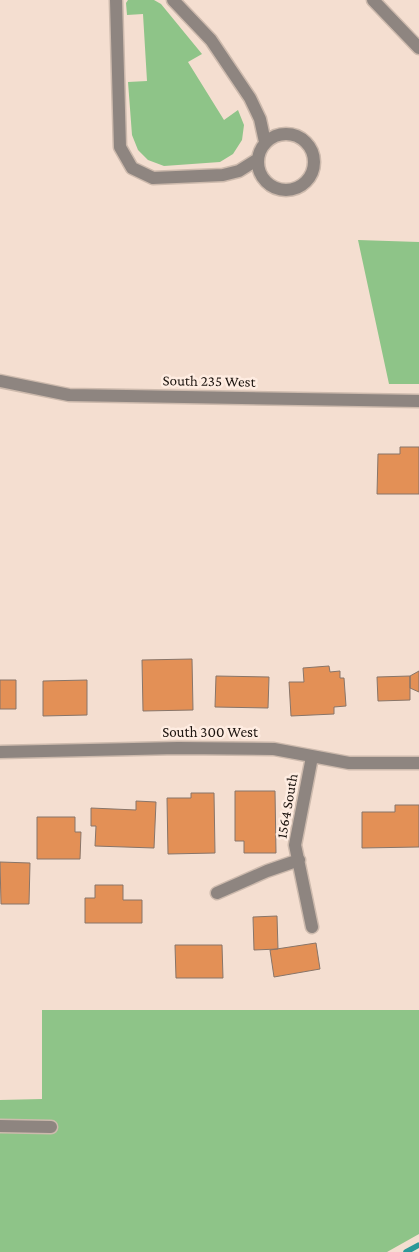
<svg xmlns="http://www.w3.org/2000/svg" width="419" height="1252" font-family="'Crimson Pro',serif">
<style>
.green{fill:#8ec488}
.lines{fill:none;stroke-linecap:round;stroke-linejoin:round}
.stream{stroke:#2b9998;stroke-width:5.5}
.building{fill:#e39056;stroke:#887569}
.minor-casing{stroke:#cdbaad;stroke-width:15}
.minor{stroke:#8e8580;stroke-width:12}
.labels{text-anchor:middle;stroke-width:5;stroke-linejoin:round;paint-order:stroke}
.street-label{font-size:15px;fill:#1c140f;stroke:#feece1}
</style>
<rect width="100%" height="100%" fill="#f4ded0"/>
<path class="green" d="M 128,0 L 154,0 L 161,4 L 202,54 L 188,62 L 224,120 L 238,110 L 244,125 L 242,140 L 233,154 L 220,162 L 164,166 L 148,160 L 138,150 L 132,135 L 128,82 L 147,81 L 143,14 L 127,15 L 126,3 Z
M 358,240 L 419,242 L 419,384 L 389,384 Z
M 42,1010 L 419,1010 L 419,1234 L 387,1252 L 0,1252 L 0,1100 L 42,1099 Z"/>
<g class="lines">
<path class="stream" d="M 406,1252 L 419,1245"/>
</g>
<path class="building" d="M 400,447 L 419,447 L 419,494 L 377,494 L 378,454 L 400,454 Z
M 192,659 L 193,710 L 143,711 L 142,660 Z
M 329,666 L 330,672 L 340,671 L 340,678 L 344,678 L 346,706 L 334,707 L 334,714 L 291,716 L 289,682 L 304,682 L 303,668 Z
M 419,671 L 419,692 L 410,688 L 410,676 Z
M 216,676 L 269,677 L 268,708 L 215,707 Z
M 410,676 L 410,700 L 378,701 L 377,677 Z
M 0,680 L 16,680 L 16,709 L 0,709 Z
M 87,680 L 87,715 L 43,716 L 43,681 Z
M 235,791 L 275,791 L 276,853 L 244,853 L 244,841 L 235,841 Z
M 191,793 L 214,793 L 215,853 L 168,854 L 167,798 L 191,798 Z
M 136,801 L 156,802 L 154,848 L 95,846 L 96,826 L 91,826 L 91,808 L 136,810 Z
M 395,805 L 419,805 L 419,847 L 362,848 L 362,812 L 395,812 Z
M 37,817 L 75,817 L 75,832 L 81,832 L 80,859 L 37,859 Z
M 0,862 L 30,863 L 29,904 L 1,904 Z
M 95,885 L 123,885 L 123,900 L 142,900 L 142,923 L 85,923 L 85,898 L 95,898 Z
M 277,916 L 278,949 L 254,950 L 253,917 Z
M 316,943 L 320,969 L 274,977 L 270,950 Z
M 175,945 L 222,945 L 223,978 L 176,978 Z"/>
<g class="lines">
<defs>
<path id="minor" d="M 116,0 L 120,147 L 132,168 L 153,178 L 223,175 L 239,171 L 258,159
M 173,0 L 211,40 L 250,98 L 260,119 L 265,142
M 373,0 L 419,48
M258 162a28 28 0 1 1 56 0a28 28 0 1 1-56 0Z
M 0,381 L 69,395 L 419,401
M 0,752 L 178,748 L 274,749 L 349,763 L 419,763
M 312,757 L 295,845 L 312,927
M 217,893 L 267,871 L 299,860
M 0,1126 L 51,1127"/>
</defs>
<use href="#minor" class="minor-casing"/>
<use href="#minor" class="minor"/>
</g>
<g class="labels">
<g class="street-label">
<text transform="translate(209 381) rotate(1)" y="5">South 235 West</text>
<text x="210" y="737">South 300 West</text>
<text transform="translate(287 806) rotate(-80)" y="5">1564 South</text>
</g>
</g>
</svg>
